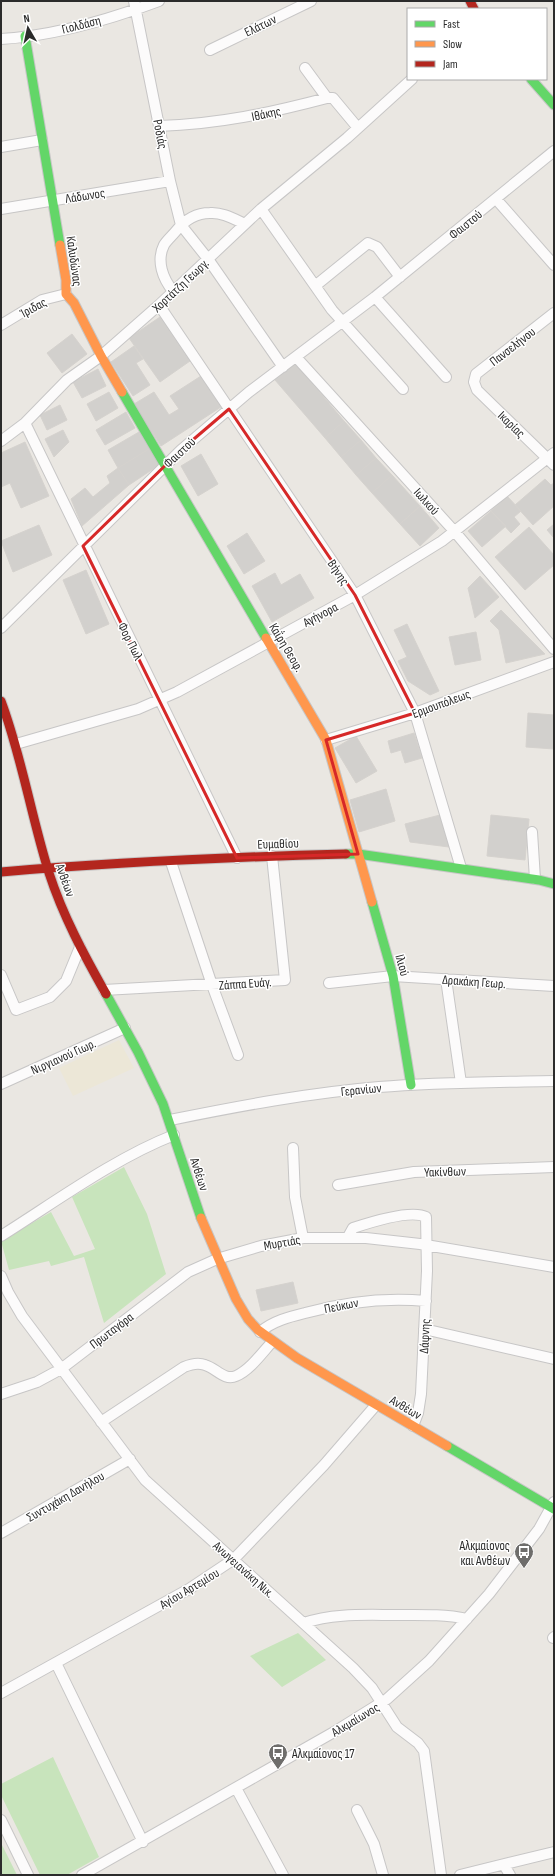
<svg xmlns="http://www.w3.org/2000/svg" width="555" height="1876" font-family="'Sofia Sans Condensed',sans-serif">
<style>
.education{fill:#ece7d7}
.green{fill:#c8e4bc}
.building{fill:#d2d0cd;stroke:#d5d2ce}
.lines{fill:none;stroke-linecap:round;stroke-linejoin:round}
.street-casing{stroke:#c7c6c6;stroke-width:12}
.fast-casing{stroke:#c7c6c6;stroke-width:11}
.slow-casing{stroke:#c7c6c6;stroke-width:11}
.jam-casing{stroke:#c7c6c6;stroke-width:11}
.street{stroke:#fcfbfb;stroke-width:10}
.fast{stroke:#63d668;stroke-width:9}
.slow{stroke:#ff974d;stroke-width:9}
.jam{stroke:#b3261e;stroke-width:9}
.marked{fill:none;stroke:#d62828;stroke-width:3;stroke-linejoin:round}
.labels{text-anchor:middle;stroke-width:3;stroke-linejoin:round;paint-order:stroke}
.street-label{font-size:13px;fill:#2b2b2b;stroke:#fff}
.poi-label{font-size:13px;fill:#2b2b2b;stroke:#fff;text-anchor:end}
</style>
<rect width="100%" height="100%" fill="#eae7e2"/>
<path class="education" d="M 119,1040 L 134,1068 L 73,1096 L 59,1068 Z"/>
<path class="green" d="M 124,1167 L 147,1214 L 166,1274 L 104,1323 L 84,1257 L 51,1266 L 49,1261 L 9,1270 L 1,1241 L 51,1212 L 74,1256 L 95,1249 L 72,1197 Z
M 298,1633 L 326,1660 L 282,1687 L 250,1656 Z
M 53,1757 L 99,1857 L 67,1875 L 40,1875 L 1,1795 L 1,1784 Z
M 1,1843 L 17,1875 L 1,1875 Z"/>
<path class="building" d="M 160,317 L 190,361 L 160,382 L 129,338 Z
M 72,334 L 87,354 L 62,373 L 47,353 Z
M 134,346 L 143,359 L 136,363 L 150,385 L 133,396 L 111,362 Z
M 295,363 L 344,421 L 325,438 L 275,380 Z
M 98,369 L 106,386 L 82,398 L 73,382 Z
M 201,376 L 221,407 L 161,446 L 134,404 L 154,392 L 169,415 L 179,409 L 170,396 Z
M 109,392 L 118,408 L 96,421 L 87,404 Z
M 60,405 L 67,420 L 47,430 L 40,415 Z
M 126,412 L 135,428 L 105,445 L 96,430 Z
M 344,421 L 361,440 L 341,457 L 325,438 Z
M 63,430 L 69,442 L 54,457 L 45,439 Z
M 139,432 L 149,449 L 118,468 L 108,450 Z
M 361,440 L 376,458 L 356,475 L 341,457 Z
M 25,442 L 49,496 L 21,508 L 10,483 L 1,487 L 1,453 Z
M 149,449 L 159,465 L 129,485 L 118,468 Z
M 201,454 L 218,484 L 198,496 L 181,466 Z
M 376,458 L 392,475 L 372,493 L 356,475 Z
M 118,468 L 129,485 L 82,526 L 71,499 L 85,488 L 93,497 L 110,483 L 107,476 Z
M 392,475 L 420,506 L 400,524 L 372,493 Z
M 545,479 L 551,485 L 554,483 L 554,506 L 533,525 L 515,505 Z
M 507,496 L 521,511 L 514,517 L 520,524 L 511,533 L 491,511 Z
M 420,506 L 439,528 L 420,546 L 400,524 Z
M 491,511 L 506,526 L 482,547 L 468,531 Z
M 554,524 L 554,538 L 547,530 Z
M 39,525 L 52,555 L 13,572 L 1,541 Z
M 529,527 L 554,555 L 554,565 L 525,590 L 495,557 Z
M 247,533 L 265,561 L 244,574 L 227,546 Z
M 86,570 L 109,624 L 86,634 L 63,580 Z
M 275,573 L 281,585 L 300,574 L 314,598 L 272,622 L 252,586 Z
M 480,576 L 499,597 L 475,618 L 468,588 Z
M 501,610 L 545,654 L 506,663 L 499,630 L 490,621 Z
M 407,624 L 439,691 L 430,695 L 408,681 L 398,661 L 407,657 L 394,630 Z
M 476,632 L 481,660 L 455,665 L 449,637 Z
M 528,713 L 554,715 L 554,749 L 526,747 Z
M 414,733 L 422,758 L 405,763 L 401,750 L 391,753 L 388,741 Z
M 356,736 L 377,771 L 356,783 L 335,748 Z
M 386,789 L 395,821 L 359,832 L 350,800 Z
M 440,815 L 449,847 L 410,842 L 405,824 Z
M 491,815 L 529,819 L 525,860 L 487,856 Z
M 293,1282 L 298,1303 L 261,1311 L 256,1290 Z"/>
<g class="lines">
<defs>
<path id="street" d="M 134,1 L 170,181 L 181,225 L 208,259 L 283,367
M 1,39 C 53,36 111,19 159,1
M 210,50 L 311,1
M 305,68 L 327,98
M 159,126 C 219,124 270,113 327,98 L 333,98 L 358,128
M 1,147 L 42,140
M 496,199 L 554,265
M 1,209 L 170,181
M 261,209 L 332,310 L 403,389
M 315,286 L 368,243 L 377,247 L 400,277
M 173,291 C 163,279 156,261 164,245 C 167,240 172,236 176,231 C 184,221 196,213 210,213 C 222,212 234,219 245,224
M 375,297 L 446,377
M 159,305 L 355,595 L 415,713 L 461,868
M 554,313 L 476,374 L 474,382 L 477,390 L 554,465
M 1,325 L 42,300 L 66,294
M 296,357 L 455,532 L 554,649
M 25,423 L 237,858
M 1,441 L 25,423 L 67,380 L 101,356 L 159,305 L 261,209 L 347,138 L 412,79
M 1,628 L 181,450 L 249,392 L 375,297 L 554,151
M 326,740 L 415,713 L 554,662
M 16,744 L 138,709 L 177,692 L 355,595 L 442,541 L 554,453
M 532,832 L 535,879
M 171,862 L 212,985 L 238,1055
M 1,975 L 16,1010 L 50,997 L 66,981 L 80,947
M 446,979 L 461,1083
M 329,983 L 393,976 L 554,986
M 104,990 L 285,980 L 272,856
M 1,1084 L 125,1028
M 170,1120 C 239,1106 308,1093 379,1087 C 437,1082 496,1082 554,1081
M 293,1148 L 295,1197 L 303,1238
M 338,1185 L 414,1172 L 554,1167
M 1,1236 C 55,1202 115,1158 174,1135
M 348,1237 L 353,1228 C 368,1223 411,1209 426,1217 L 427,1271 L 421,1394 L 418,1413 L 413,1426
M 1,1276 L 8,1292 L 22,1316 L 145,1480 L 353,1668 L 372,1688 L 397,1727 L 418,1743 L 424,1751 L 441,1875
M 424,1329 L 554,1359
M 260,1332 C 273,1321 289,1317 305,1313 C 345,1302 384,1297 426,1301
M 1,1394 L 37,1382 L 61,1369 L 188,1272 L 217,1259 L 261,1246 L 303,1238 L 366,1238 L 420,1244 L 554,1267
M 101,1422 L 184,1367 C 191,1364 198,1362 205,1365 C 216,1368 224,1381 236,1376 C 250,1370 262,1353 272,1342
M 1,1533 L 130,1459
M 304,1623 C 333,1613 365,1615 396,1615 C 419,1615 444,1614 467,1619
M 553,1638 L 554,1637
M 56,1663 L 143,1842
M 1,1693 L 189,1589 L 234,1559 L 324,1465 L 376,1405
M 236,1788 L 283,1875
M 357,1810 L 374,1844 L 383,1875
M 1,1820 L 28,1875
M 504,1865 L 510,1875
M 82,1875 L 334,1732 L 387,1699 L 429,1661 L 489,1594 L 539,1529 L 554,1502
M 460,1875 L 554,1852"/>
<path id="fast" d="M 25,36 L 60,245
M 531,79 L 554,105
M 122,392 L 266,638
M 346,854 L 358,854 L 539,880 L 554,884
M 372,902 L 393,976 L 411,1085
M 106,994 L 138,1052 L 163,1104 L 201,1218
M 447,1446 L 554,1509"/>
<path id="slow" d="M 60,245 L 66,280 L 66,294 L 74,303 L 101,356 L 122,392
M 266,638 L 326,740 L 372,902
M 201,1218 L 236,1299 L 248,1319 L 258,1330 L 297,1358 L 447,1446"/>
<path id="jam" d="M 470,1 L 474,9
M 1,701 C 22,757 31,816 49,873 C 63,916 84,955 106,994
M 1,872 C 116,862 231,857 346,854"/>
</defs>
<use href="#street" class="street-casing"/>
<use href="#fast" class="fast-casing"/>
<use href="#slow" class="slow-casing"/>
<use href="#jam" class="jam-casing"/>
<use href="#street" class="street"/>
<use href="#fast" class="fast"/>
<use href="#slow" class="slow"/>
<use href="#jam" class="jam"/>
</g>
<path class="marked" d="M 229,409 L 355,595 L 415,713 L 326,740 L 358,854 L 237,858 L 83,546 L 181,450 Z"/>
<defs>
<symbol id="bus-pin" viewBox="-11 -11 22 30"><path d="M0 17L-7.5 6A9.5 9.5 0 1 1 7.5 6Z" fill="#6e6d6b" stroke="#fff"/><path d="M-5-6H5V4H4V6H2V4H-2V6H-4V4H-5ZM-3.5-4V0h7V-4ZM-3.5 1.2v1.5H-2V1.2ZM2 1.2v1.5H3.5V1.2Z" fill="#fff"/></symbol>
</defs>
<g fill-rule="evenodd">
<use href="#bus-pin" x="513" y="1541" width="22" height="30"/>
<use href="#bus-pin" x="267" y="1742" width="22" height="30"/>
</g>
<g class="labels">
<g class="street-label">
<text transform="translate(81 24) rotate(-14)" y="5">Γιολδάση</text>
<text transform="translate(260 25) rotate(-26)" y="5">Ελάτων</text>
<text transform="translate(266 113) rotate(-12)" y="5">Ιθάκης</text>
<text transform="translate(161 134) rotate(79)" y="5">Ροδιάς</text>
<text transform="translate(85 195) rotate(-9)" y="5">Λάδωνος</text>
<text transform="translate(465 224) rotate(-39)" y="5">Φαιστού</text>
<text transform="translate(75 261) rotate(82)" y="5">Καλυδώνας</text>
<text transform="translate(180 285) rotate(-43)" y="5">Χορτάτζη Γεωργ.</text>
<text transform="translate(33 307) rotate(-28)" y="5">Ίριδας</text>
<text transform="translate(512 346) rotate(-38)" y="5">Πανσελήνου</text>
<text transform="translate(512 424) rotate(44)" y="5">Ικαρίας</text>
<text transform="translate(179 452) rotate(-43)" y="5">Φαιστού</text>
<text transform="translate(427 501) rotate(48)" y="5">Ιωλκού</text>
<text transform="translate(339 572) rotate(56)" y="5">Βήνης</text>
<text transform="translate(320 614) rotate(-28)" y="5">Αγήνορα</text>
<text transform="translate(131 641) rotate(63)" y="5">Φορ Πωλ</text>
<text transform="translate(287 647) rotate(59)" y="5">Καΐρη Θεοφ.</text>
<text transform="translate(441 703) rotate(-20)" y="5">Ερμουπόλεως</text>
<text transform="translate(278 843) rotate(-2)" y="5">Ευμαθίου</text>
<text transform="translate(66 880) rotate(70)" y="5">Ανθέων</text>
<text transform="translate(403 965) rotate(75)" y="5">Ιλιού</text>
<text transform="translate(474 981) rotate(4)" y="5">Δρακάκη Γεωρ.</text>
<text transform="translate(245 983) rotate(-4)" y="5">Ζάππα Ευάγ.</text>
<text transform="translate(63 1056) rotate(-24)" y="5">Νιργιανού Γιωρ.</text>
<text transform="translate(361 1089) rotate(-6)" y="5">Γερανίων</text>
<text transform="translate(445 1171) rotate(-2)" y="5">Υακίνθων</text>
<text transform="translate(200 1174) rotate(72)" y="5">Ανθέων</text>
<text transform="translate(282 1242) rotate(-10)" y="5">Μυρτιάς</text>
<text transform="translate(341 1305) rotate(-11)" y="5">Πεύκων</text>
<text transform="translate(111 1330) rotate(-37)" y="5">Πρωταγόρα</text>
<text transform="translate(424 1336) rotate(-87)" y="5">Δάφνης</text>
<text transform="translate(406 1407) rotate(30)" y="5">Ανθέων</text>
<text transform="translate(65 1496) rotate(-30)" y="5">Συντυχάκη Δανήλου</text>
<text transform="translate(244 1569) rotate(42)" y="5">Ανωγειανάκη Νικ.</text>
<text transform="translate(189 1588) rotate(-31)" y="5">Αγίου Αρτεμίου</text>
<text transform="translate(355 1719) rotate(-31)" y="5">Αλκμαίωνος</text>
</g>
<g class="poi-label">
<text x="510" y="1550">Αλκμαίονος<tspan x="510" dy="15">και Ανθέων</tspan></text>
<text x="292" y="1758" text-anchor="start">Αλκμαίονος 17</text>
</g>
</g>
<rect width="555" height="1876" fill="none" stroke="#2b2b2b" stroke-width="4"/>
<rect x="407" y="8" width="140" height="72" fill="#ffffff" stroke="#aaaaaa"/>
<rect x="415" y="21" width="20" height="6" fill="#63d668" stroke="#aaaaaa"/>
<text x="443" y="28" font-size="12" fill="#2b2b2b">Fast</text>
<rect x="415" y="41" width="20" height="6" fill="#ff974d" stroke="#aaaaaa"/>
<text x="443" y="48" font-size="12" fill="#2b2b2b">Slow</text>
<rect x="415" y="61" width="20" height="6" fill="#b3261e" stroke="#aaaaaa"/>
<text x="443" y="68" font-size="12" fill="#2b2b2b">Jam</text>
<g transform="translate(28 28) rotate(351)" stroke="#ffffff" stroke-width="3" paint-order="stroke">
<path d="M0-3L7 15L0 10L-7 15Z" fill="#2b2b2b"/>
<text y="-6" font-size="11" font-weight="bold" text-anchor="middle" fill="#2b2b2b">N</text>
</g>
</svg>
